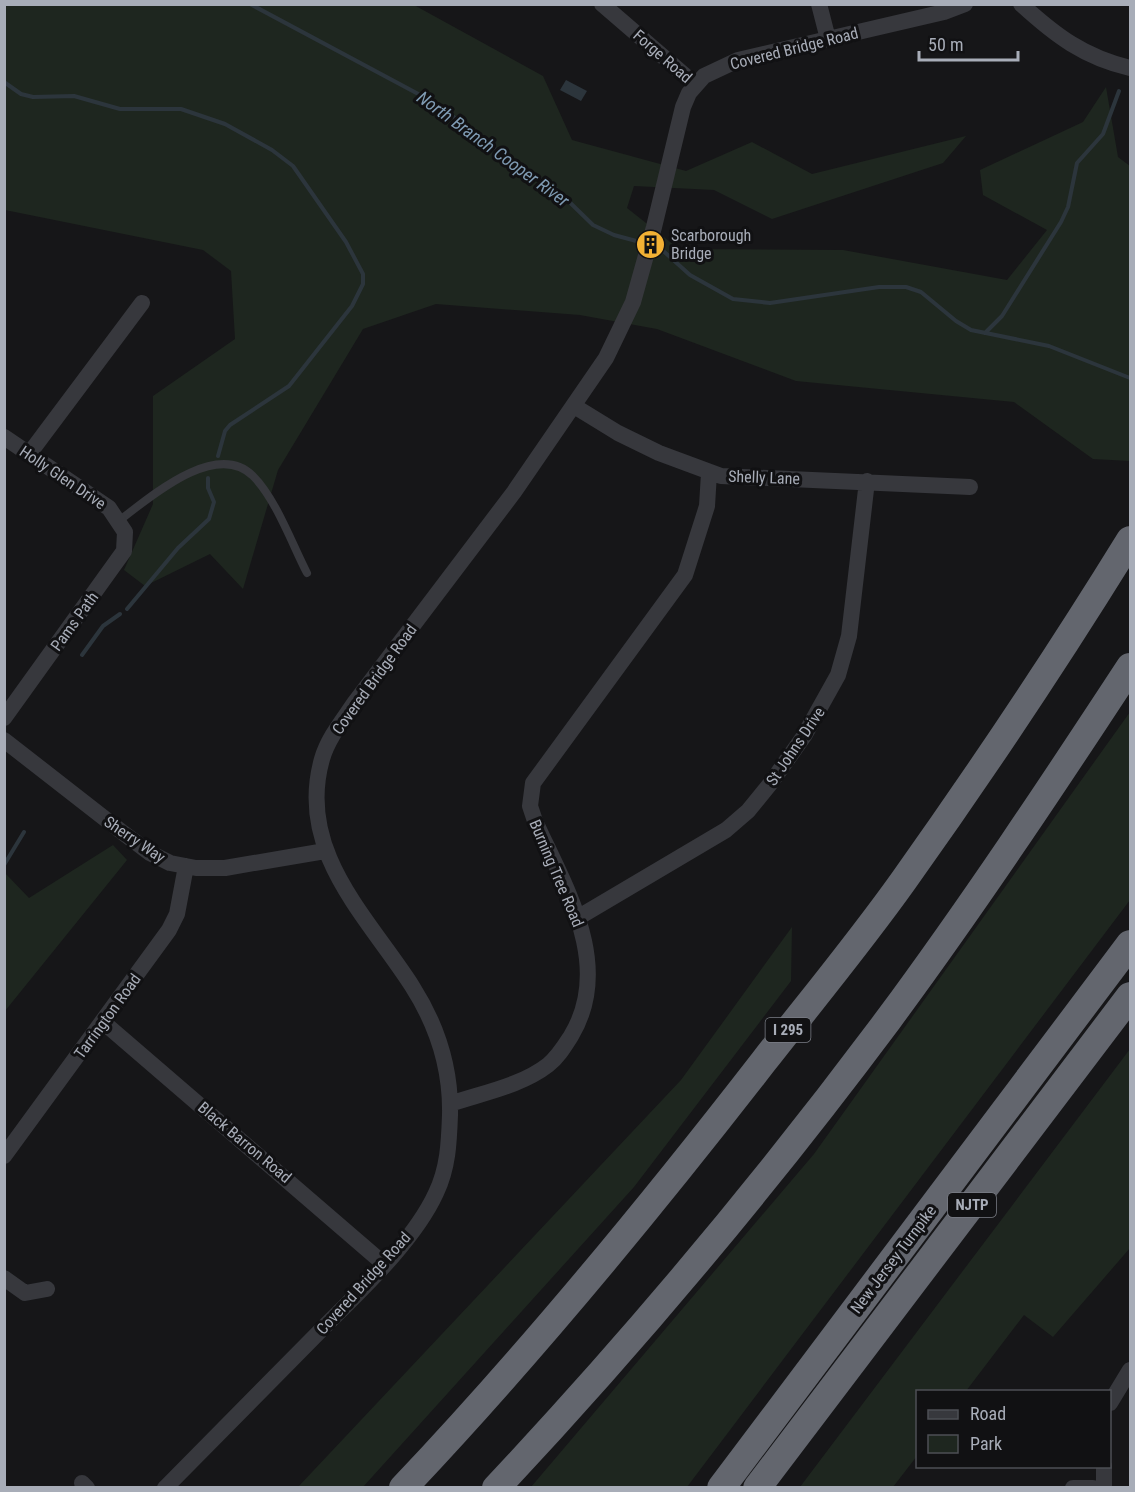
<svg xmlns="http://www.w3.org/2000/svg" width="1135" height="1492" font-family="'Roboto Condensed',sans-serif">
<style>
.green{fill:#1e261f}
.water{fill:#2c353c}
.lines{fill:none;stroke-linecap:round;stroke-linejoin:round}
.stream{stroke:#2c353c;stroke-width:4}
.service{stroke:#37383d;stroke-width:8}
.minor{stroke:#37383d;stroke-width:16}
.motorway{stroke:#63666e;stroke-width:28}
.labels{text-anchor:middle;stroke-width:6;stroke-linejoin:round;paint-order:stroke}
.shield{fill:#111113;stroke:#7b7e86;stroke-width:1.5}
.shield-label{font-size:15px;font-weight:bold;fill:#a8adb8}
.street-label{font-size:16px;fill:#a8adb8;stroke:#111113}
.poi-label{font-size:16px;fill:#a8adb8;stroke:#111113;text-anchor:start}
.water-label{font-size:18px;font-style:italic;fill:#7f9bb3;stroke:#111113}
</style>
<rect width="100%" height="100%" fill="#161618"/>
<path class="green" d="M 4,5 L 414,5 L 543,76 L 572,140 L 686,171 L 752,142 L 812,174 L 966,136 L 943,163 L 772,219 L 714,190 L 634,186 L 627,208 L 679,249 L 843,250 L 1007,280 L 1047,230 L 983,195 L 980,170 L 1083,122 L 1106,87 L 1118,157 L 1130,166 L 1130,461 L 1093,459 L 1014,402 L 796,381 L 657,329 L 580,315 L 436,304 L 363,329 L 278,470 L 243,589 L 210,554 L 145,586 L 124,570 L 153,504 L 153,396 L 235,339 L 231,271 L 203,250 L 5,210 Z
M 1130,712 L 1130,900 L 687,1487 L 531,1487 L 814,1154 Z
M 113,845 L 127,860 L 5,1011 L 5,873 L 29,898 Z
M 792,927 L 791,981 L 634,1187 L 363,1487 L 298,1487 L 681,1080 Z
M 1130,1049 L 1130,1248 L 1053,1337 L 1024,1315 L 966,1391 L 918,1392 L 917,1456 L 893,1487 L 800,1487 Z"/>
<path class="water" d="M 566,80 L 587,91 L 581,101 L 560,90 Z"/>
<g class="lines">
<path class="stream" d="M 250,4 L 437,104 L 504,156 L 556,189 L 593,225 L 614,235 L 640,242
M 4,82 L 21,94 L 33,97 L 74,96 L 120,109 L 181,109 L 225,124 L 272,150 L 293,166 L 346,242 L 363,274 L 363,284 L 352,306 L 289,386 L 230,425 L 225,431 L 218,456
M 660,248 L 690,275 L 733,299 L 770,303 L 879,287 L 906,287 L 921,292 L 956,321 L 971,330 L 1049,346 L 1130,378
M 985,333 L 1002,316 L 1061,222 L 1068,207 L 1077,163 L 1103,134 L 1119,91
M 127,609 L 178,548 L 209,519 L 214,502 L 208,488 L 208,478
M 82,655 L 103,626 L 120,614
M 4,865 L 24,832"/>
<path class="service" d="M 120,520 C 149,498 216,439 253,476 C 276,499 292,544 307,573"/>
<path class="minor" d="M 602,4 L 696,85
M 819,4 L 828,39
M 1021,4 C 1056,36 1084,57 1130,68
M 574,406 L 618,433 L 659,453 L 721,476 L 970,487
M 4,437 L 109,508 L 125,532 L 124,551 L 4,718
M 29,454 L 142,303
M 4,740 L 122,832 L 150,853 L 170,863 L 196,868 L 225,868 L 325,851
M 579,917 L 726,830 L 748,811 L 770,784 L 804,736 L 838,675 L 849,636 L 867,481
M 103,1022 L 384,1264
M 450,1104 C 482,1093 521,1086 548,1065 C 558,1057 564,1047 571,1036 C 614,965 565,887 535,821 L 530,806 L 533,783 L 685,575 L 707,506 L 709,473
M 4,1156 L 169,930 L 177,914 L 186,866
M 4,1278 L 25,1293 L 47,1289
M 1110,1403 L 1130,1370
M 1104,1466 L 1104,1488
M 82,1483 L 87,1488
M 165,1488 C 218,1434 271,1380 324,1327 C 361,1290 414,1241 436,1193 C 448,1168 449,1143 450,1115 C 451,1069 437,1025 412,986 C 367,916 296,851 322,759 C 328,738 343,720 355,702 L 514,492 L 606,358 L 633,302 L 654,227 L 683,107 L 689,93 L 704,76 L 738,60 L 944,12 L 965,4
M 1073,1488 L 1093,1488"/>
<path class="motorway" d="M 403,1488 C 532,1352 650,1208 764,1061 C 811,1001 860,942 904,880 C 983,769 1059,655 1130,540
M 496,1488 C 635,1340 767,1182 888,1020 C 973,905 1052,786 1130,667
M 721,1488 L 1130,944
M 757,1488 L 1130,996"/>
</g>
<defs>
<symbol id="building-disc" viewBox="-11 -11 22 22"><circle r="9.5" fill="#f2b134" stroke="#111113"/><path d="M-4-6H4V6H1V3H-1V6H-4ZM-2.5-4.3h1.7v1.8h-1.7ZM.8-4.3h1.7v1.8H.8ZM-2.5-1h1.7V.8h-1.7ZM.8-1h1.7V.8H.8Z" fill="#111"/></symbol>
</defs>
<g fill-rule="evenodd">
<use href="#building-disc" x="634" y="228" width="33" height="33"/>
</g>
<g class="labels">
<g class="shield">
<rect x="765.5" y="1018" width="45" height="24" rx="4.5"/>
<rect x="948" y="1193" width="48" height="24" rx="4.5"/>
</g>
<g class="shield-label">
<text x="788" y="1035">I 295</text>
<text x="972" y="1210">NJTP</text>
</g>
<g class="street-label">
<text transform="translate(794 48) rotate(-14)" y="6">Covered Bridge Road</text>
<text transform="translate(663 56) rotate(41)" y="6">Forge Road</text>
<text transform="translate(63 477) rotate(34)" y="6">Holly Glen Drive</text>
<text transform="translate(764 477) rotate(2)" y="6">Shelly Lane</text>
<text transform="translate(74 621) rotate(-54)" y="6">Pams Path</text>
<text transform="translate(374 679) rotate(-54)" y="6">Covered Bridge Road</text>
<text transform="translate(795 746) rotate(-56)" y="6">St Johns Drive</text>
<text transform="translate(135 839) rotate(34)" y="6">Sherry Way</text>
<text transform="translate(557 873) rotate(67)" y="6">Burning Tree Road</text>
<text transform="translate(107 1016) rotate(-54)" y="6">Tarrington Road</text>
<text transform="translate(245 1142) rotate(40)" y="6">Black Barron Road</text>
<text transform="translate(893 1259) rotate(-53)" y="6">New Jersey Turnpike</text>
<text transform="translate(363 1283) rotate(-48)" y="6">Covered Bridge Road</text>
</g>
<g class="poi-label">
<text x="671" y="241">Scarborough<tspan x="671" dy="18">Bridge</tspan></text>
</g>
<g class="water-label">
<text transform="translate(493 149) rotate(36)" y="6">North Branch Cooper River</text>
</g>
</g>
<rect width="1135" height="1492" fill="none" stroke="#a8adb8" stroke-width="12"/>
<rect x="916" y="1390" width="195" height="78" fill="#111113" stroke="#4d4f55" stroke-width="1.5"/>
<rect x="928" y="1410" width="30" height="9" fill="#37383d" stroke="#4d4f55" stroke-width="1.5"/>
<text x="970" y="1420" font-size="18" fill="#a8adb8">Road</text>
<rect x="928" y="1435" width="30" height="18" fill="#1e261f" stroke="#4d4f55" stroke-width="1.5"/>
<text x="970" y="1450" font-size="18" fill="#a8adb8">Park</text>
<path d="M919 51v9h99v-9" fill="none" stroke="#a8adb8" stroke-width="3"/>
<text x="928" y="51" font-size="18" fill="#a8adb8" stroke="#111113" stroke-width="4.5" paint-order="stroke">50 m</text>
</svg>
